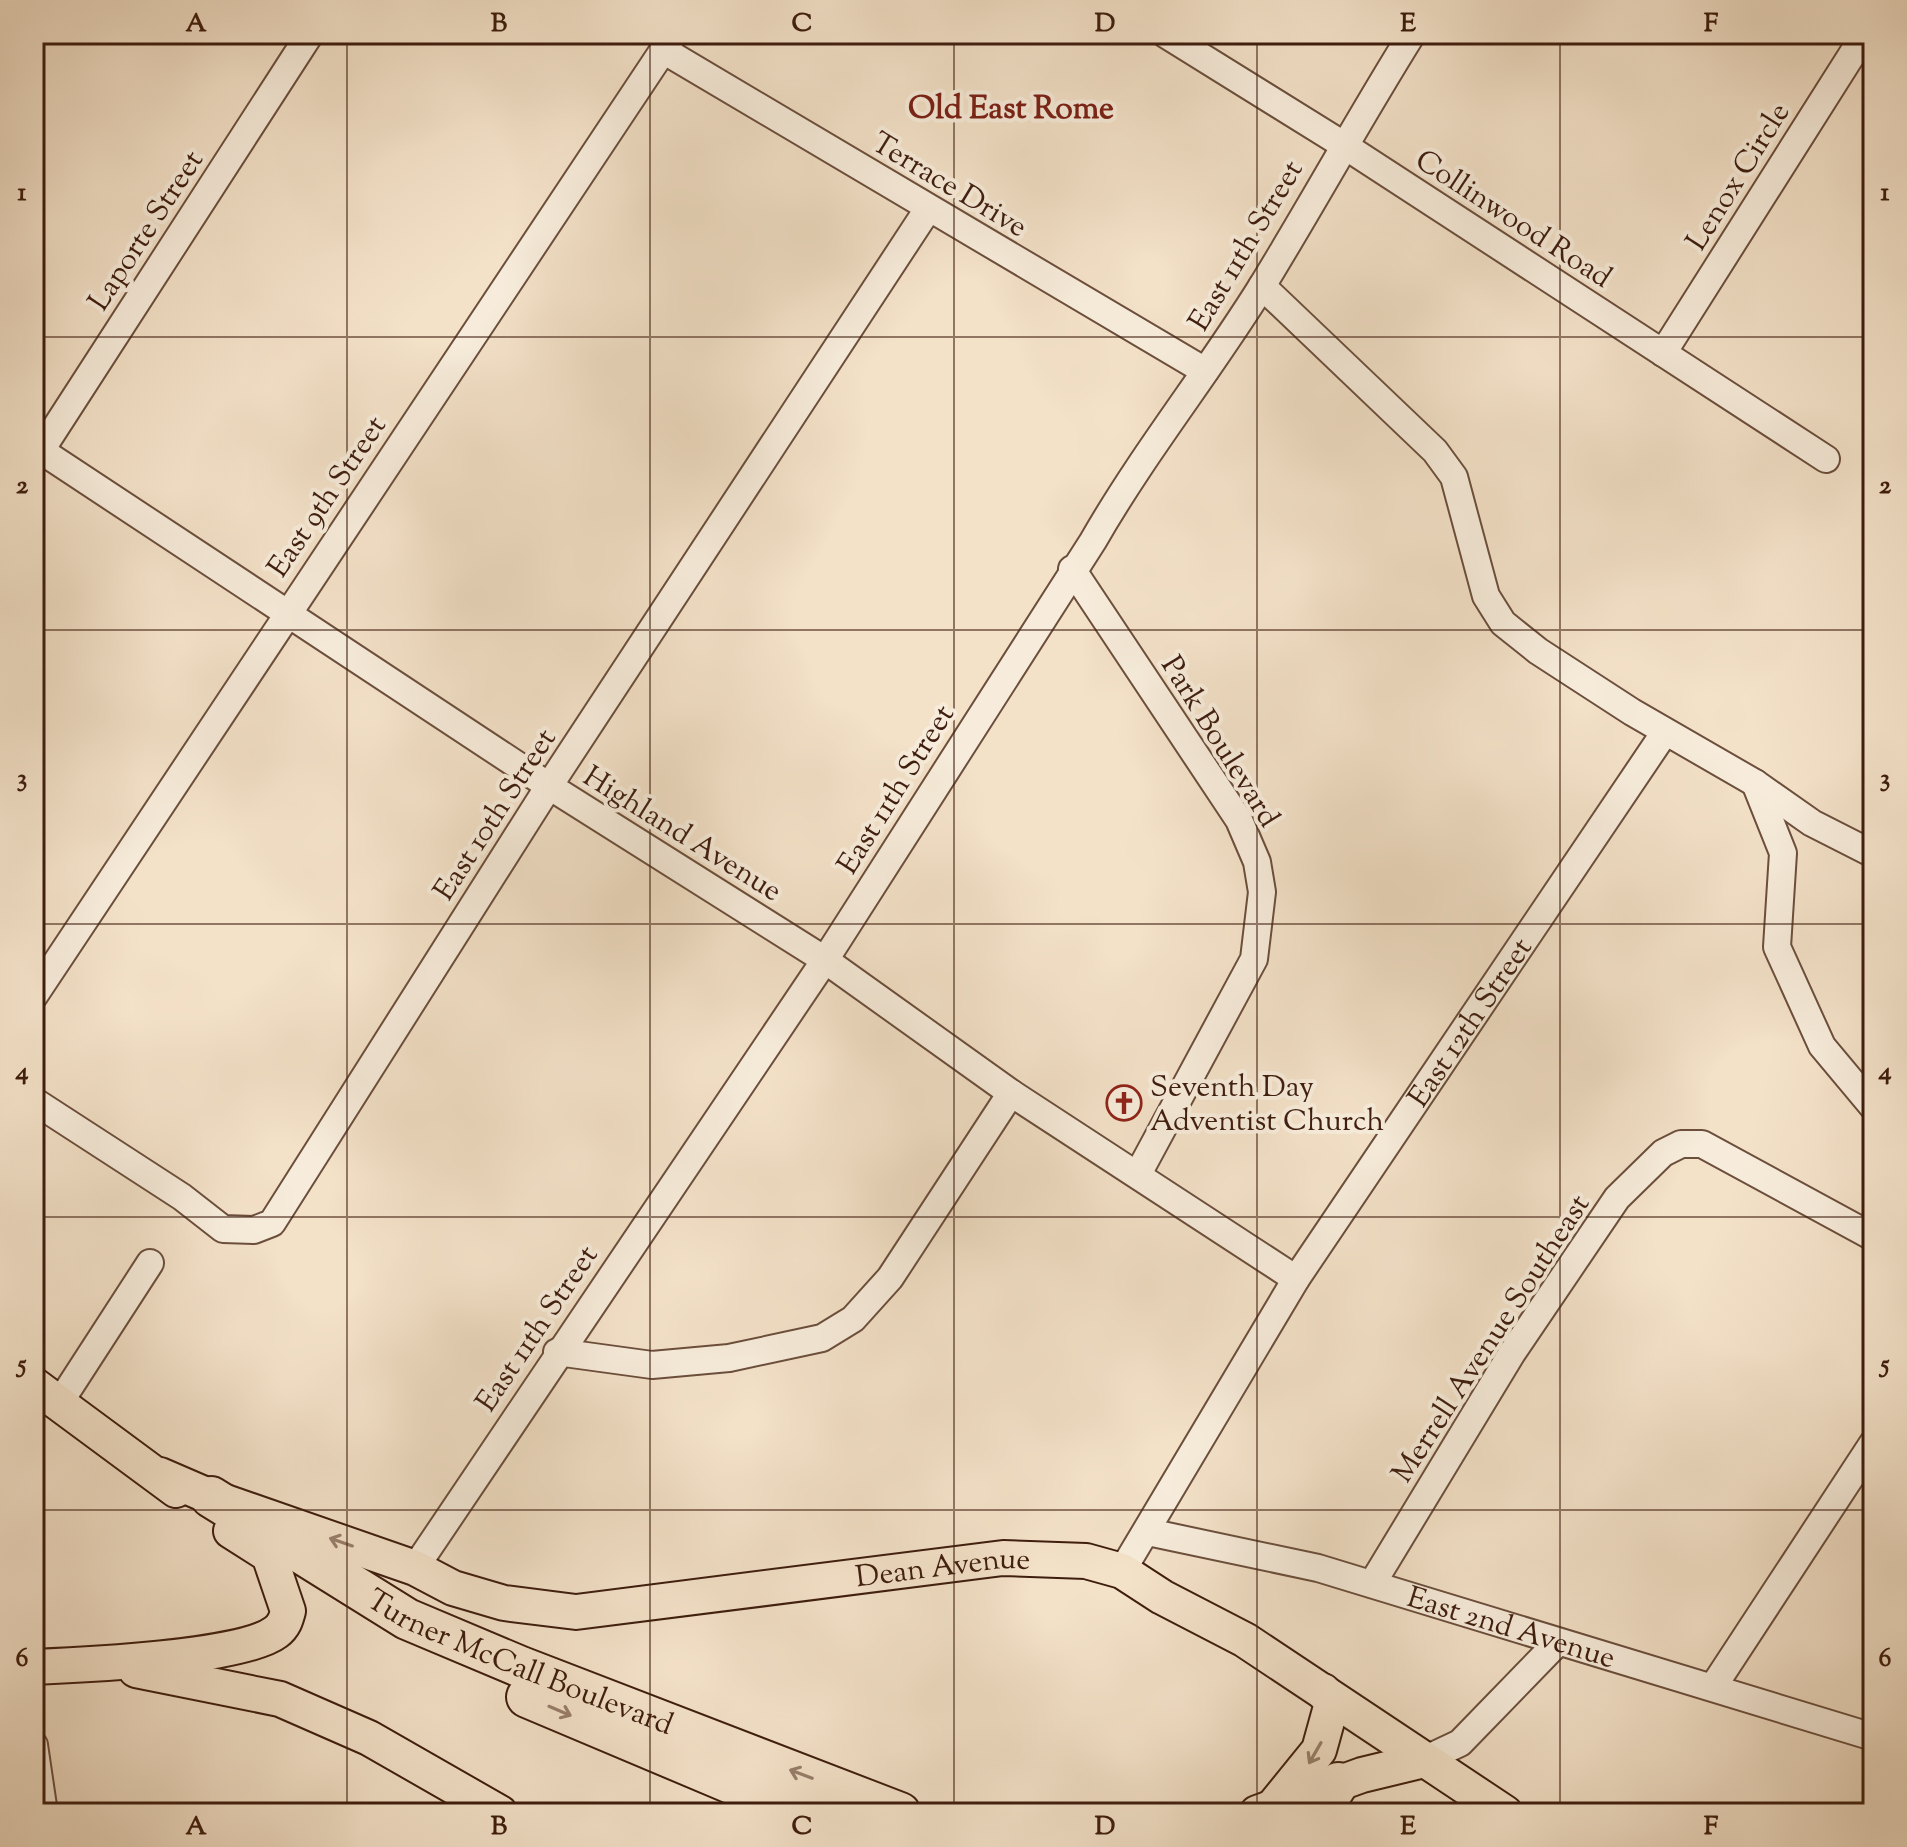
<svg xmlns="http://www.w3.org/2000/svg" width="1907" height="1847" font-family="'Sorts Mill Goudy',serif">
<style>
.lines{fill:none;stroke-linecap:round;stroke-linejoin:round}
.minor-casing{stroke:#6b4e3c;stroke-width:30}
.major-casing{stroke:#3e1d0e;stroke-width:38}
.highway-casing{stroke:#3e1d0e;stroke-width:44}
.minor{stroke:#f7ecdb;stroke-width:26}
.major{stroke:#f3e1c8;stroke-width:34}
.highway{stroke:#f3e1c8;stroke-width:40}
.oneway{stroke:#987f6b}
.grid{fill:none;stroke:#3e1d0e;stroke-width:2;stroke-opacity:0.55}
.labels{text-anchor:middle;stroke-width:8;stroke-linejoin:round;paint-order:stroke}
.street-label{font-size:30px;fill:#3e1d0e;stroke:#f7ecdb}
.poi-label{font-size:30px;fill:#3e1d0e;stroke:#f7ecdb;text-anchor:start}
.neighbourhood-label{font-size:32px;font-weight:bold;fill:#7a1f14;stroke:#f7ecdb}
.neatline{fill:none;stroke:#3e1d0e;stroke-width:3}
.grid-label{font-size:26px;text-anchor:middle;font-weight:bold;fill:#3e1d0e}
</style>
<rect width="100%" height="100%" fill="#f3e1c8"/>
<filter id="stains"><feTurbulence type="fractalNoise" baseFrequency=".0025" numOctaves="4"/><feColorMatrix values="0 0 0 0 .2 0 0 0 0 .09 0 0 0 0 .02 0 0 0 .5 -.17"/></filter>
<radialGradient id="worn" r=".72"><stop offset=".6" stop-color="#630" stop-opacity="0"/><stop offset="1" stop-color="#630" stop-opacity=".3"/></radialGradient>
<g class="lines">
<defs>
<g id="minor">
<path d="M 1165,34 L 1342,144 L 1826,459"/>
<path d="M 663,50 L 1205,371"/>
<path d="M 1262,286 L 1435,451 L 1454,477 L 1486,596 L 1503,623 L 1538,651 L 1632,712 L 1755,783 L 1812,823 L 1873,854"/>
<path d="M 1663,353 L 1865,34"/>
<path d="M 34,446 L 549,786 L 825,960 L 1011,1093 L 1296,1279"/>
<path d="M 34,461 L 310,34"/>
<path d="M 1072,569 L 1239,820 L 1257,862 L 1262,892 L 1254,959 L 1138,1174"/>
<path d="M 1755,783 L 1783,853 L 1777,947 L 1822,1046 L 1873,1107"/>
<path d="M 34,996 L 674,34"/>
<path d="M 34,1101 L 182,1197 L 223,1229 L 254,1230 L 272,1223 L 549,786 L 928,209"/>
<path d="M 557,1352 L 652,1365 L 729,1358 L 822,1338 L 853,1319 L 890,1278 L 1011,1093"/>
<path d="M 60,1402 L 150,1263"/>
<path id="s1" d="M 1148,1532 L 1318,1568 L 1873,1737"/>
<path d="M 415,1568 L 825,960 L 1093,541 C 1144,452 1208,373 1262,286 C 1313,203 1360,117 1412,34"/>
<path id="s2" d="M 1122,1571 L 1296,1279 L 1665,732"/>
<path d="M 1372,1584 L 1512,1353 L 1617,1198 L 1663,1153 L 1681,1144 L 1702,1144 L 1873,1237"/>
<path d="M 1713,1687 L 1873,1443"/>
<path d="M 34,1745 L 44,1813"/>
<path d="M 1424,1760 L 1460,1743 L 1557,1643"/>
</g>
<g id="major">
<path d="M 34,1385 L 176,1490"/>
<path id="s3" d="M 160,1475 L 211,1497 L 415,1568 L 453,1588 L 504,1603 L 576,1612 L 1003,1558 L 1086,1561 L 1122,1571 L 1162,1597 L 1245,1640 L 1505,1813"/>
<path d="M 34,1667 C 83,1665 242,1658 276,1632 C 284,1626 286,1619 288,1611 L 269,1555 L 231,1531"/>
<path d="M 136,1670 L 280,1699 L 369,1738 L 500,1813"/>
<path d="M 1276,1803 L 1319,1750 L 1332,1703 L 1323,1691"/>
<path d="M 1257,1813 L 1362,1775 L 1424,1760"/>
</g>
<g id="highway">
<path id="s4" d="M 211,1497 L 407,1619 L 521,1667 L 900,1813"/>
<path d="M 527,1697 L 802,1813"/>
<path d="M 1319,1813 L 1338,1783"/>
</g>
</defs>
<use href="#minor" class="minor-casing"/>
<use href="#major" class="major-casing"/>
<use href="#highway" class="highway-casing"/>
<use href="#minor" class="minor"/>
<use href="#major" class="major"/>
<use href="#highway" class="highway"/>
</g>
<defs><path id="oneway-shaft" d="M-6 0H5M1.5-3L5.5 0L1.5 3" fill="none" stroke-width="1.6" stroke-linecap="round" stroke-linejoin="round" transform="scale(2)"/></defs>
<g class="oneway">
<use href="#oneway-shaft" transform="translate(341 1542) rotate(-161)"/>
<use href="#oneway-shaft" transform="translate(560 1711) rotate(23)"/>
<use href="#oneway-shaft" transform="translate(1315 1753) rotate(120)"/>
<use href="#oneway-shaft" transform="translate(801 1774) rotate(-159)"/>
</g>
<path class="grid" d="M 347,34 L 347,1813M 650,34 L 650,1813M 954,34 L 954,1813M 1257,34 L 1257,1813M 1560,34 L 1560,1813M 34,337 L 1873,337M 34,630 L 1873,630M 34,924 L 1873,924M 34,1217 L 1873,1217M 34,1510 L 1873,1510"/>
<defs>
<symbol id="church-ring" viewBox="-11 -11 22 22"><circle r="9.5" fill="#f7ecdb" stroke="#8f2418" stroke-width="1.5"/><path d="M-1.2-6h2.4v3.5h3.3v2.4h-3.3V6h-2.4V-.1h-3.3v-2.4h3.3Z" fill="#8f2418"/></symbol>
</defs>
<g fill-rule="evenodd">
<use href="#church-ring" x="1104" y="1083" width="40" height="40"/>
</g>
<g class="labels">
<g class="street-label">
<text transform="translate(1737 176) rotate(-58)" y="10">Lenox Circle</text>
<text transform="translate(950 184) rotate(31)" y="10">Terrace Drive</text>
<text transform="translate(1514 218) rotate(33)" y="10">Collinwood Road</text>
<text transform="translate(145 230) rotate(-57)" y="10">Laporte Street</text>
<text transform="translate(1245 245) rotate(-59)" y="10">East 11th Street</text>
<text transform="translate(326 496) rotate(-56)" y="10">East 9th Street</text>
<text transform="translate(1221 741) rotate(58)" y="10">Park Boulevard</text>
<text transform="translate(895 789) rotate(-58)" y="10">East 11th Street</text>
<text transform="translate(494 814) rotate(-57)" y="10">East 10th Street</text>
<text transform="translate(683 833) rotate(32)" y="10">Highland Avenue</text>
<text dy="10" stroke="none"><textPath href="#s2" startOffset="650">East 12th Street</textPath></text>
<text transform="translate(536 1328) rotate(-56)" y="10">East 11th Street</text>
<text transform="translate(1490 1338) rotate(-57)" y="10">Merrell Avenue Southeast</text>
<text dy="10" stroke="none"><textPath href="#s3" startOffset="810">Dean Avenue</textPath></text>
<text dy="10" stroke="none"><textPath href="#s1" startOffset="376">East 2nd Avenue</textPath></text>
<text dy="10" stroke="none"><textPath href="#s4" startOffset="352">Turner McCall Boulevard</textPath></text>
</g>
<g class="poi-label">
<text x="1150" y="1096">Seventh Day<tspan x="1150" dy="34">Adventist Church</tspan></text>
</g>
<g class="neighbourhood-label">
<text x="1011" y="118">Old East Rome</text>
</g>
</g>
<rect width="1907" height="1847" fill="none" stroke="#f3e1c8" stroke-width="88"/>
<rect x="44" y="44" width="1819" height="1759" class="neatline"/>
<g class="grid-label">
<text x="196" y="31">A</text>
<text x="499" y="31">B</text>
<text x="802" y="31">C</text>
<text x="1105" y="31">D</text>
<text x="1408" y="31">E</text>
<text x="1711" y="31">F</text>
<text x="22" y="200">1</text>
<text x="1885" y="200">1</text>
<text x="22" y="493">2</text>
<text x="1885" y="493">2</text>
<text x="22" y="786">3</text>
<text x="1885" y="786">3</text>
<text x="22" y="1079">4</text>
<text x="1885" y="1079">4</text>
<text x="22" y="1372">5</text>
<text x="1885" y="1372">5</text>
<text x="22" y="1666">6</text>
<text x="1885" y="1666">6</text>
<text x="196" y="1834">A</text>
<text x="499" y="1834">B</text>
<text x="802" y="1834">C</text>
<text x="1105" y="1834">D</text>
<text x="1408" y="1834">E</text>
<text x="1711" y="1834">F</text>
</g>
<rect width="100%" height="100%" filter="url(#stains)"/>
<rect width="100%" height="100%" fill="url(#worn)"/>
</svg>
